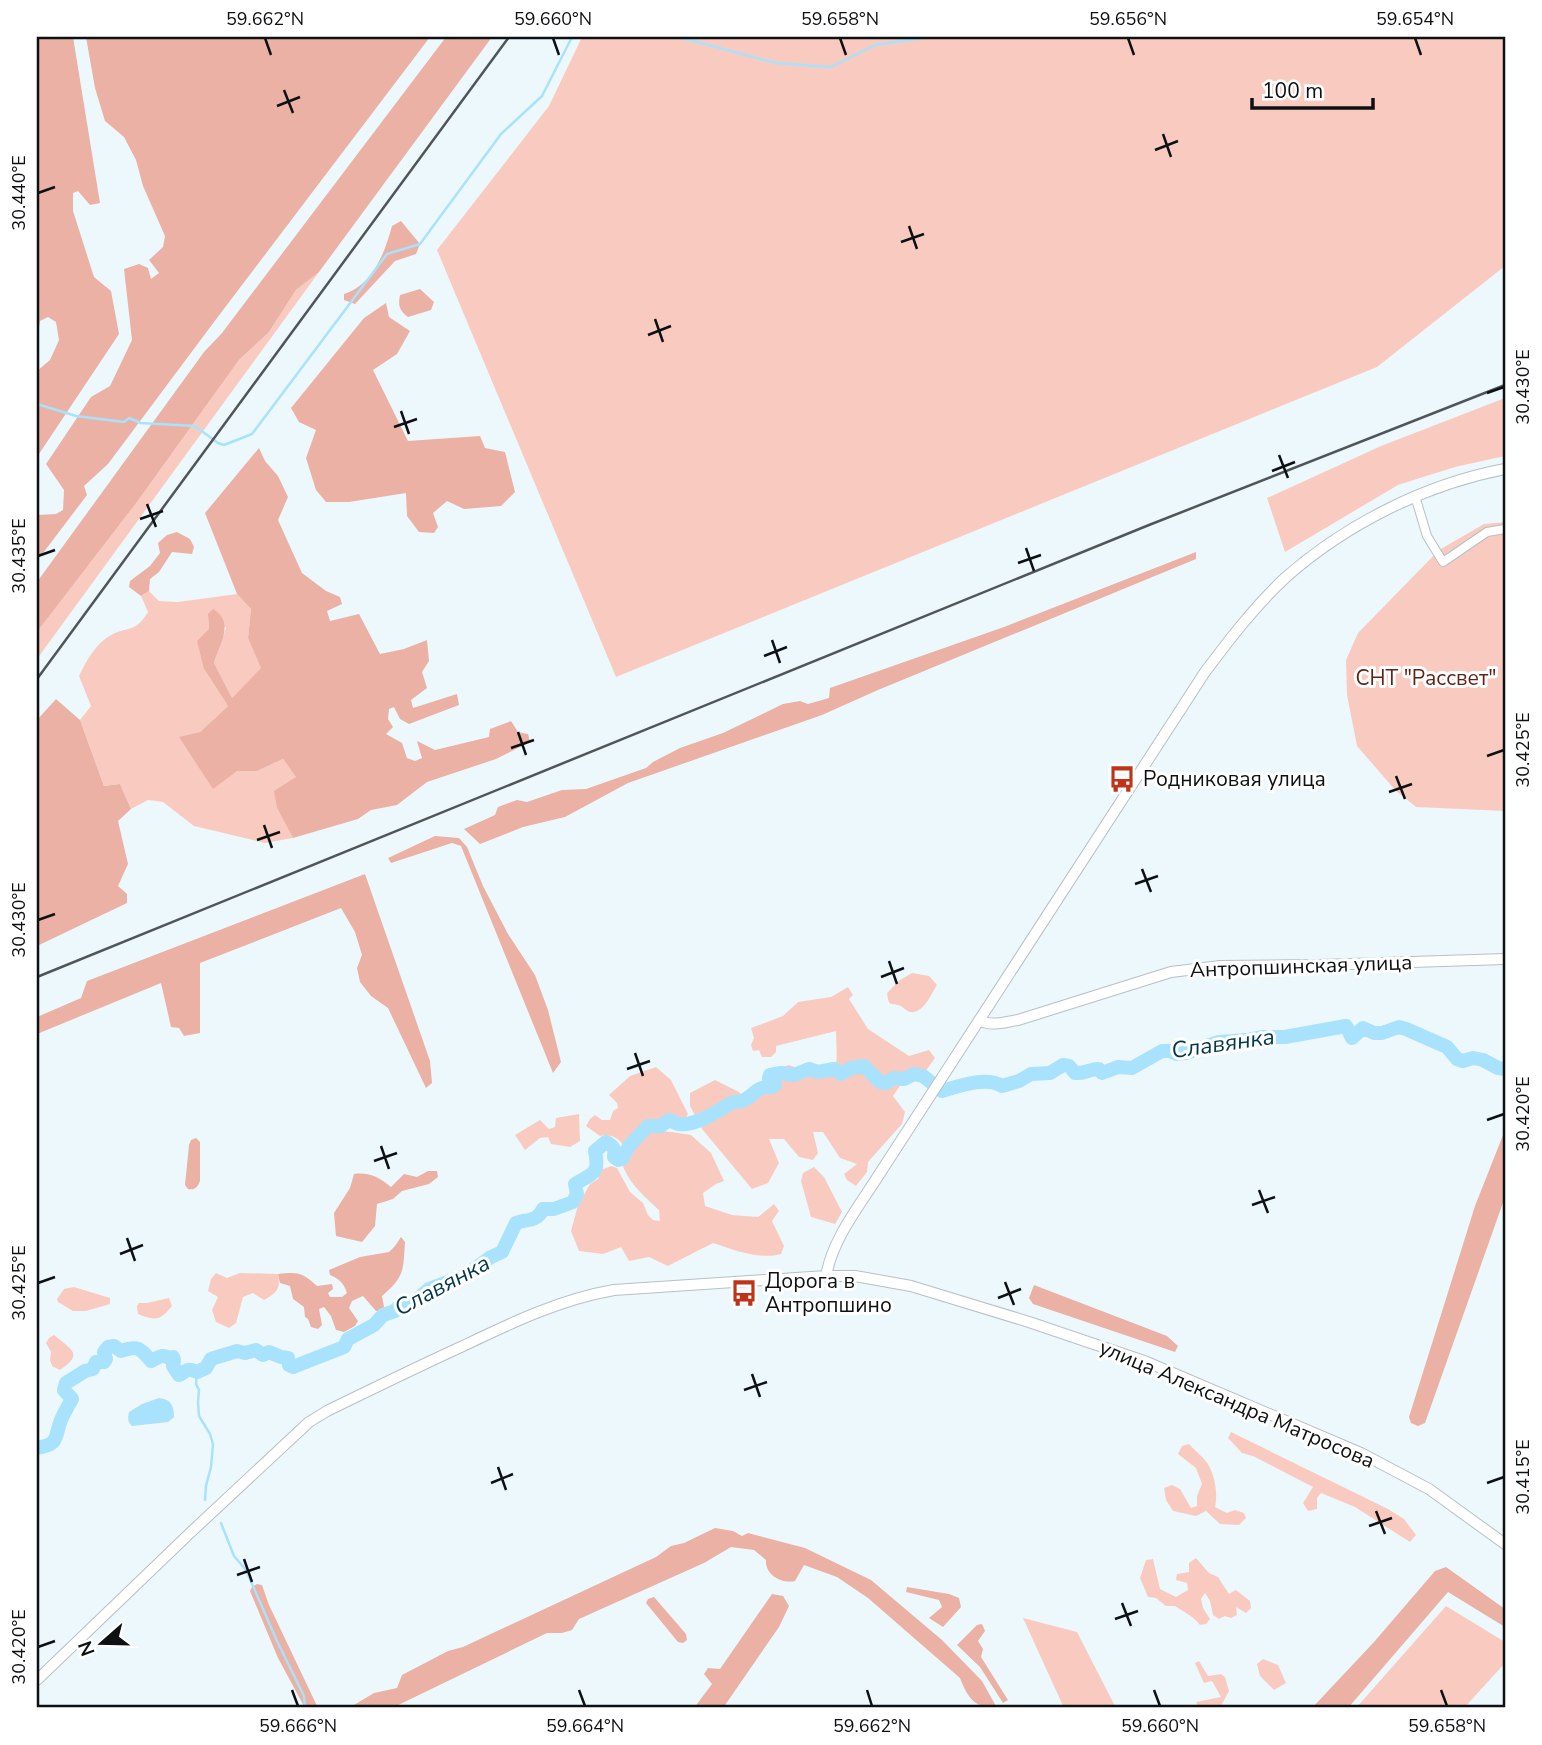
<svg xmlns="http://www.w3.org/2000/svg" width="1542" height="1745" font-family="'Nunito Sans',sans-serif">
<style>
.green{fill:#f9cbc0}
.forest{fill:#eab1a4}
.water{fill:#a8e2fd}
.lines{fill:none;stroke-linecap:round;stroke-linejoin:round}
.stream{stroke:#a8e2fd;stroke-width:2.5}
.river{stroke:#a8e2fd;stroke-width:14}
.street-casing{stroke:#b7c0c5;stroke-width:10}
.secondary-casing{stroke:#b7c0c5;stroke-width:12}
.street{stroke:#fff;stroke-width:8}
.secondary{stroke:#fff;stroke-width:10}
.rail{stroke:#505658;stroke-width:2.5}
.ticks{fill:none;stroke:#0e1113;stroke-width:2.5}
.labels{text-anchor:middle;stroke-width:6;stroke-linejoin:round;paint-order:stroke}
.park-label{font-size:21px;fill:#642114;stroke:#fff}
.poi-label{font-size:21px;fill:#0e1113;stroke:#fff;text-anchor:start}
.street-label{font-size:21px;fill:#0e1113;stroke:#fff}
.water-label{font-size:23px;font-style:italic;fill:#02384a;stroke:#fff}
.neatline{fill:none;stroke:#0e1113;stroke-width:2.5}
.ticks-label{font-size:18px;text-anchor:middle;fill:#0e1113}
</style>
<rect width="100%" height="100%" fill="#edf8fc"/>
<path class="green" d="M 582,37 L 1505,37 L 1505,266 L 1377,367 L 616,677 L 437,250 L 549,106 Z
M 319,272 L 37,659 L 37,632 L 137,502 L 239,360 L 269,332 L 296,290 Z
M 1505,398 L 1505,456 L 1455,467 L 1398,485 L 1285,552 L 1267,498 L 1381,446 Z
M 1505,522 L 1505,811 L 1416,807 L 1396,791 L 1357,746 L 1347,695 L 1346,660 L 1358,633 L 1439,550 L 1484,524 Z
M 149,591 L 159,601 L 178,602 L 237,594 L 251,609 L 248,638 L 262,668 L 232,698 L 214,663 L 226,628 L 208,614 L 209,629 L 204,669 L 228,706 L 200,732 L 179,738 L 237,771 L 257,771 L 283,759 L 296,777 L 277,808 L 293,838 L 265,843 L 194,826 L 163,802 L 148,800 L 131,809 L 120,784 L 104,786 L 80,720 L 91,706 L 79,676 C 86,661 96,643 111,635 C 131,625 134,634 148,612 L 141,596 Z
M 912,973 L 929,976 L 937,985 C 931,994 924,1014 910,1012 C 907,1011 904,1008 901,1006 C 890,1002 889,1008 887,993 L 900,980 Z
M 848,987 L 853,995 L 849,999 L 868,1029 L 909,1056 L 929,1050 L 935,1058 L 920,1079 L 904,1080 L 893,1096 L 905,1112 L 902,1124 L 868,1162 L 867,1172 L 856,1186 L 847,1180 L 844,1174 L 857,1164 L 840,1158 L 823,1132 L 813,1132 L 818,1153 L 813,1160 L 799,1157 L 784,1139 L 769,1139 L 779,1163 L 768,1183 L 752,1189 L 702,1129 L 690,1106 L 690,1093 L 715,1080 L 739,1092 L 745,1100 L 769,1082 L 774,1070 L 789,1065 L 808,1072 L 835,1071 C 838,1058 836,1044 836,1031 L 776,1046 L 776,1052 L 771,1057 L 762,1057 L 759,1050 L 753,1051 L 751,1045 L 754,1038 L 751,1028 L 783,1016 L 798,1002 L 831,997 Z
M 656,1067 L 671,1080 L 688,1114 L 684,1120 L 653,1124 L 655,1131 L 672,1132 L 691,1135 L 711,1153 L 724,1181 L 716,1184 L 703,1193 L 705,1206 L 732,1215 L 758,1217 L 774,1204 L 779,1211 L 772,1221 L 784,1246 L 781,1254 C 759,1260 734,1250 713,1243 L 668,1266 L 649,1257 L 629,1261 L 621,1247 L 603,1254 L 579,1251 L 571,1231 L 578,1205 L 590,1184 L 598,1179 L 601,1170 L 611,1166 L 617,1168 L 630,1192 L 643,1203 L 648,1215 L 653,1220 L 660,1221 L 659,1210 C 644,1196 628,1183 622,1163 L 628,1152 C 619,1140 617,1134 600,1136 L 586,1126 L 590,1119 L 595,1115 L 602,1120 L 610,1120 L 613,1111 L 618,1108 L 617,1103 L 609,1095 L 630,1076 Z
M 579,1114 L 580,1141 L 570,1147 L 551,1144 L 548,1137 L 540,1138 L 525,1150 L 515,1135 L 540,1120 L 549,1129 L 555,1127 L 556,1118 Z
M 814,1167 L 824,1177 L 842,1212 L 835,1224 L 811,1217 L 801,1181 L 803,1173 Z
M 216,1273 L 227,1278 L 240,1273 L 278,1274 C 281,1288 277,1293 264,1300 L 253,1293 L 243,1297 L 236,1323 L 229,1328 L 216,1322 L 212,1310 L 218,1297 L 208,1291 L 211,1279 Z
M 74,1287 L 110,1298 L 110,1304 L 86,1311 L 73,1311 L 58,1302 L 57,1299 L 64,1289 Z
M 169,1298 L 172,1306 C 160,1321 155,1321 138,1314 L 137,1306 L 139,1303 L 147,1303 Z
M 54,1335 C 72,1350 84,1354 60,1370 L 52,1366 L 50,1360 L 51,1352 L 46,1343 L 49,1338 Z
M 1231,1432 L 1388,1509 L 1404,1519 L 1416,1535 L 1410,1542 L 1355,1507 L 1321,1493 L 1317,1498 L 1317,1509 L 1308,1511 L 1303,1503 L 1313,1487 L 1253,1456 L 1242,1453 L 1228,1438 Z
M 1189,1444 C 1195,1451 1205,1458 1209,1466 C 1215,1477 1218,1494 1215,1507 L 1227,1513 L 1235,1510 L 1244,1513 L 1246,1518 L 1239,1525 L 1220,1524 L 1206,1511 L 1196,1516 L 1173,1511 L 1166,1500 L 1164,1488 L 1172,1485 L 1180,1489 L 1191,1508 L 1197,1506 L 1197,1496 L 1202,1484 L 1196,1468 L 1178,1454 L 1182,1446 Z
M 1196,1558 L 1209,1573 L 1218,1577 L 1229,1594 L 1236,1590 L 1250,1601 L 1251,1608 L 1246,1613 L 1236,1607 L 1237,1615 L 1231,1618 L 1225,1616 L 1219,1619 L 1213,1615 L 1210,1601 L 1205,1593 L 1201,1599 L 1203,1608 L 1210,1619 L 1206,1624 L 1200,1625 C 1193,1616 1184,1612 1175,1606 L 1166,1606 L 1156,1598 L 1148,1597 L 1140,1578 L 1146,1560 L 1153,1559 L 1160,1589 L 1176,1597 L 1188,1590 L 1187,1583 L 1176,1580 L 1177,1574 L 1189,1572 L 1189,1563 Z
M 1446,1606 L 1505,1642 L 1505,1663 L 1464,1708 L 1356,1708 Z
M 1023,1618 L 1077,1632 L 1116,1708 L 1064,1708 Z
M 1263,1659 L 1278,1665 L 1286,1683 L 1274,1690 L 1260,1676 L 1257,1664 Z
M 1199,1661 L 1208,1676 L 1221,1674 L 1225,1677 L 1229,1691 L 1221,1706 L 1215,1708 L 1198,1707 L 1196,1702 L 1221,1697 L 1212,1681 L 1204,1683 L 1195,1663 Z"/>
<path class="forest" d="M 37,37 L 73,37 L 100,203 L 90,205 L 78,191 L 73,193 L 73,211 L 94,277 L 111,291 L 119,334 L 37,457 L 37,371 L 50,360 L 59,340 L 56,322 L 48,317 L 40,321 L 37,337 L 37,294 L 38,293 L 39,285 L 37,283 Z
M 86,37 L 430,37 L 214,322 L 108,464 L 84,486 L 87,495 L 37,561 L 37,515 L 56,514 L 63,510 L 64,490 L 46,464 L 91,397 L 110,386 L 132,340 L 124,269 L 139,264 L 148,268 L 151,279 L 159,273 L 149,260 L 163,247 L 165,236 L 143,186 L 136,160 L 124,137 L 105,121 L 95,88 Z
M 446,37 L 492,37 L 319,272 L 296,290 L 269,332 L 239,360 L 137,502 L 37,632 L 37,582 L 204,352 L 222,333 Z
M 401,221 L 420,244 L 416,254 L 395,261 L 355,304 L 344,300 L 344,294 C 373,285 385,252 392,226 Z
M 420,289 L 434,302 L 431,310 L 408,317 C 399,310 398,305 400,295 Z
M 386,303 L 389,317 L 410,331 L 397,354 L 373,370 L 408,441 L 480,436 L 485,448 L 505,452 L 515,492 L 501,506 L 464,509 L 447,501 L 433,513 L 438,527 L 434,533 L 419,532 L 407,516 L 406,493 L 349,502 L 326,502 L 316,490 L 306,458 L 316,430 L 299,422 L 291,408 L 364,318 Z
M 259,448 L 265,461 L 278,476 L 288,497 L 278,520 L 302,573 L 326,591 L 340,597 L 342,604 L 327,611 L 330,621 L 359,614 L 380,654 L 404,649 L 427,640 L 429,661 L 422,672 L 427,688 L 411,700 L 413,708 L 457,694 L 459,705 L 409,724 L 400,719 L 394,707 L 389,709 L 388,719 L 393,727 L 386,734 L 402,743 L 407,758 L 415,761 L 422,758 L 417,741 L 435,750 L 489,737 L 490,729 L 511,721 L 518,732 L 528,734 L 530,742 L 496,759 L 427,782 L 397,805 L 371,810 L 358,819 L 293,838 L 277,808 L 274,791 L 296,777 L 283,759 L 257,771 L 237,771 L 213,789 L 179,737 L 200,732 L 228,706 L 204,669 L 197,641 L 209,629 L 208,614 L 213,609 C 235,622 220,643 214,663 L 232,698 L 261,668 L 248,638 L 251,609 L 237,594 L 205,513 Z
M 177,532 L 190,539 L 194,547 L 192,554 L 172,552 L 159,572 L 150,579 L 149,591 L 141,596 L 129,587 L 130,581 L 150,566 L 160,553 L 158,543 L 167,535 Z
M 1196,552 L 1196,559 L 878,690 L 822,715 L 628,783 L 565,817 L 523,827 L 480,844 L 464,829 L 495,815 L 498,807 L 517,800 L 527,802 L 562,790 L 586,789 L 646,768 L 653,762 L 680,748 L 723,733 L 783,704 L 800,701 L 808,704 L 829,698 L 830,688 L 1004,627 Z
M 56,699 L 80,720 L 104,786 L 120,784 L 131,809 L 118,821 L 128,864 L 118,886 L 127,894 L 127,903 L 37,946 L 37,720 Z
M 435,836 L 459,838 L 467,847 L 483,886 L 508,934 L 535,975 L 548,1010 L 561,1062 L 553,1073 L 461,846 L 452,843 L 391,863 L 388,858 Z
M 365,874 L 430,1061 L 432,1083 L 426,1088 L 388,1008 L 371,996 L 360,982 L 357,968 L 362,955 L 355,932 L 341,908 L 200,963 L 200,1033 L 184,1036 L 179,1028 L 171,1027 L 161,983 L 37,1034 L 37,1017 L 81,998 L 87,981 Z
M 1505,1130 L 1505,1197 L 1425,1423 L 1418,1426 L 1411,1423 L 1409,1417 L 1475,1206 Z
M 196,1138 L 200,1142 L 200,1181 C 197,1188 195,1190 188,1189 L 185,1185 L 189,1145 L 191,1140 Z
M 428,1171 L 437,1171 L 438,1177 L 429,1184 L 402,1191 L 393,1199 L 377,1204 L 375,1226 L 362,1242 L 336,1236 L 334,1213 L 350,1188 L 354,1174 C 369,1172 379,1177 391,1187 L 404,1174 L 417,1177 Z
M 401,1237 L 405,1242 C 403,1271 405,1276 382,1296 L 384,1307 L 381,1311 L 376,1311 L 363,1296 L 352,1301 L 349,1308 L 358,1321 L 355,1326 L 344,1332 L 336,1330 L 331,1316 L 324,1307 L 319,1309 L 322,1325 L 318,1329 L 311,1327 L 308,1319 L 305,1317 L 304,1307 L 293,1299 L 290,1286 L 280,1283 L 278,1274 C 298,1272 302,1272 317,1286 L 332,1284 L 333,1289 L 328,1293 L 330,1297 L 342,1297 L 347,1293 C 344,1283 339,1279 330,1275 L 329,1270 L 360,1257 L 389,1252 L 395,1246 Z
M 1034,1285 L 1167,1336 L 1178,1346 L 1175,1352 L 1033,1304 L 1029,1298 Z
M 715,1528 L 733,1531 L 742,1536 L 748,1533 L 805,1548 L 871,1580 L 942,1640 L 982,1681 L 997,1708 C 974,1708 968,1698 960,1678 L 868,1598 L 837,1577 L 804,1565 L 795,1581 C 781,1584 765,1575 766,1560 L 754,1550 L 731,1547 L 704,1563 L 579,1619 L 572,1630 L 562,1633 L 547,1633 L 392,1708 L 349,1708 L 374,1693 L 397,1688 L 402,1675 L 448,1651 L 463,1647 L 656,1557 L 671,1546 L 684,1543 Z
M 1446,1567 L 1505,1609 L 1505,1627 L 1448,1592 L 1348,1708 L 1312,1708 L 1374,1642 L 1435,1571 Z
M 257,1584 L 262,1585 L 269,1605 L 318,1708 L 305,1708 L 278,1658 L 250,1591 L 252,1587 Z
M 907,1587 L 949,1594 L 959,1598 L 961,1607 L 943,1627 L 929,1618 L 942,1607 L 939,1600 L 906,1592 Z
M 772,1594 L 783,1596 L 789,1606 L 779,1627 L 723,1708 L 694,1708 L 712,1684 L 704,1674 L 708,1668 L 720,1669 Z
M 654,1597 L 686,1634 L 687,1640 L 683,1643 L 678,1642 L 646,1603 L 648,1599 Z
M 982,1624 L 985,1631 L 978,1641 L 983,1649 L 981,1657 L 1008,1700 L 1003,1703 L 980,1667 L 957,1645 L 977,1625 Z"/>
<path class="water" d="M 159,1398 C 171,1399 174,1406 174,1417 L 168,1422 L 132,1426 C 127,1421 128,1418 129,1412 L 142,1404 Z"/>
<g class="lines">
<path class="stream" d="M 678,37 L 776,63 L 831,67 L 875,45 L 931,37
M 37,404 L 76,416 L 124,422 L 129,418 L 141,423 L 195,426 L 218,443 L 224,445 L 252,434 L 387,254 L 420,244 L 501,134 L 542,96 L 572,37
M 197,1372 L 196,1384 L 199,1390 L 198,1402 L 199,1416 L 210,1434 L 213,1444 L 211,1467 L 206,1486 L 205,1500
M 221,1523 L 234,1556 L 246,1570 L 277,1641 L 304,1696 L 305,1708"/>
<path class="river" d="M 37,1448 C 60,1444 54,1438 61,1420 C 64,1413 68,1406 72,1399 L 64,1390 L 66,1383 L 85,1371 L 93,1369 L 96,1362 L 104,1362 L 106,1359 L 104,1352 L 108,1347 L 114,1346 L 121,1351 C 138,1345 140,1348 151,1361 C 158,1358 162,1353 169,1358 L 173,1357 L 174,1360 L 173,1366 L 179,1375 C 187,1371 187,1367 197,1372 L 206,1368 L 211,1359 L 237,1351 L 245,1353 L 256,1350 L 263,1355 L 269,1352 L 281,1357 L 288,1358 L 289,1365 L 293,1367 L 344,1347 L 348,1339 L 374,1325 L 383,1315 L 395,1311 L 400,1305 L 411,1305 L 429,1289 L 466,1275 L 491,1257 L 502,1252 L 516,1223 C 527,1219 537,1222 543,1209 L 554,1209 L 573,1202 L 577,1194 L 575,1184 C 593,1173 600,1174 595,1151 L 606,1142 C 614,1146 615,1149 614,1157 L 618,1160 L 622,1159 L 629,1146 L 648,1126 L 661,1126 L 669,1120 C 672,1121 676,1124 679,1124 C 697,1126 717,1111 731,1103 C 735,1101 739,1102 742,1101 C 755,1096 755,1086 772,1087 L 775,1085 L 774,1081 L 769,1078 L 770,1075 L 781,1073 L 794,1075 L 809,1069 L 818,1072 L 834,1069 L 841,1074 L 851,1068 L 864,1066 L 880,1082 L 886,1083 L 894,1078 L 904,1079 L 914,1074 L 923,1076 L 942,1091 C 959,1086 986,1076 1002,1086 L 1019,1081 L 1031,1074 L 1050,1073 L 1063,1065 L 1069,1066 L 1075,1073 C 1083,1074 1090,1069 1099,1069 L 1102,1073 L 1118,1067 L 1132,1068 L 1162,1051 L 1170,1051 L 1177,1054 L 1186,1053 L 1219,1042 L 1247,1040 L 1262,1037 L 1285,1037 L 1346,1026 L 1352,1038 L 1363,1028 L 1374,1033 L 1382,1033 L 1399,1027 L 1406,1029 L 1447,1047 L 1457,1059 L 1463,1061 L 1473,1058 L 1483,1060 L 1498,1068 L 1505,1069"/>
<defs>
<path id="street" d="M 1415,496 L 1427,536 L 1443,562 L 1487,532 L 1505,529"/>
<path id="secondary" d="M 979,1020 C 992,1027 1004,1022 1018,1020 L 1171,972 L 1220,966 L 1319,965 L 1505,959
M 826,1276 C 833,1237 861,1204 882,1170 L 1205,672 C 1229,640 1255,606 1285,578 C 1346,524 1426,484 1505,469
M 37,1680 L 190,1533 L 309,1422 L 327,1411 C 372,1389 417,1367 463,1346 C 511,1323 561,1299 614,1290 L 826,1276 L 855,1276 L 911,1286 L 1029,1322 L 1147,1362 L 1361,1453 L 1429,1489 L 1505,1544"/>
</defs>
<use href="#street" class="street-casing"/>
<use href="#secondary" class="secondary-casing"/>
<use href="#street" class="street"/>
<use href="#secondary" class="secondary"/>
<path class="rail" d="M 37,679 L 509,37
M 37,977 L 1149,525 L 1505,385"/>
</g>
<path class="ticks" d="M 265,38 L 271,55M 553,38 L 559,55M 840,38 L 846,55M 1128,38 L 1134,55M 1415,38 L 1421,55M 284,90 L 293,113M 277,106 L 300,97M 1163,134 L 1171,157M 1155,150 L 1178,141M 38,193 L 55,187M 909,226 L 917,249M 901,242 L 924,234M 655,319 L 663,342M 648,335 L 671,326M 1487,393 L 1504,387M 401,411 L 409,434M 394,427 L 417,419M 1279,455 L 1288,478M 1272,471 L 1295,462M 147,504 L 156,527M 140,519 L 163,511M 1026,548 L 1034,571M 38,556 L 55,550M 1018,563 L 1041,555M 772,640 L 780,663M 764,656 L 787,647M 518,732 L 526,755M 511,748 L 534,740M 1487,756 L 1504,750M 1396,776 L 1405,799M 1389,792 L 1412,784M 264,825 L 272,848M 257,840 L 280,832M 1142,869 L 1151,892M 1135,884 L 1158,876M 38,920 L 55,914M 889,961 L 897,984M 881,977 L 904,968M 635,1053 L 643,1076M 627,1069 L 650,1061M 1487,1120 L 1504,1114M 381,1146 L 389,1169M 374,1161 L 397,1153M 1259,1190 L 1268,1213M 1252,1205 L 1275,1197M 127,1238 L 135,1261M 120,1254 L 143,1245M 1005,1282 L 1014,1305M 38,1283 L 55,1277M 998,1298 L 1021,1289M 752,1374 L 760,1397M 744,1390 L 767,1382M 498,1467 L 506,1490M 491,1483 L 513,1474M 1487,1483 L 1504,1477M 1376,1511 L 1385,1534M 1369,1526 L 1392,1518M 244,1559 L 252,1582M 237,1575 L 260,1567M 1122,1603 L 1131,1626M 1115,1619 L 1138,1611M 38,1647 L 55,1641M 292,1690 L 298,1706M 579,1690 L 585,1706M 867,1690 L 872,1706M 1154,1690 L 1160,1706M 1441,1690 L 1447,1706"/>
<defs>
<symbol id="bus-bare" viewBox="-9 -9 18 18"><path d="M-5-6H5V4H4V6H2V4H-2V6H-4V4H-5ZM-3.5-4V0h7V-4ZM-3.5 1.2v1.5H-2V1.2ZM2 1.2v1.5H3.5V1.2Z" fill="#bf3418" stroke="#fff" stroke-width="2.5" paint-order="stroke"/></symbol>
</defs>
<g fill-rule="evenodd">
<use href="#bus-bare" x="1103" y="760" width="38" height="38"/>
<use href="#bus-bare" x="725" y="1274" width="38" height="38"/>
</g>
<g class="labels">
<g class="park-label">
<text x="1426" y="685">СНТ "Рассвет"</text>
</g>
<g class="poi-label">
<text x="1143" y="786">Родниковая улица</text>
<text x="765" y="1288">Дорога в<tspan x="765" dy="24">Антропшино</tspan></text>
</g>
<g class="street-label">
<text transform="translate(1301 966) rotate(-2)" y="7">Антропшинская улица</text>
<text transform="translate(1237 1404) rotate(23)" y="7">улица Александра Матросова</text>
</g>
<g class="water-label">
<text transform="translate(1223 1043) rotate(-8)" y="8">Славянка</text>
<text transform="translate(442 1285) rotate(-28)" y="8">Славянка</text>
</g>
</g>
<rect width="1542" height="1745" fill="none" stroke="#ffffff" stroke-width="77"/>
<g transform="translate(102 1643) rotate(250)" stroke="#ffffff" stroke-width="5" paint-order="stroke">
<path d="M0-5L12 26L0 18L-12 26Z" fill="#0e1113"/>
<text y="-10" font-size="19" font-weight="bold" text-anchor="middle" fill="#0e1113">N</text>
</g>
<path d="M1252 98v10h121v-10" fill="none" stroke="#0e1113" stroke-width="3.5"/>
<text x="1262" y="98" font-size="21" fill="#0e1113" stroke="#ffffff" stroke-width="5" paint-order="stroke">100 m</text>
<rect x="38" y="38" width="1466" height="1668" class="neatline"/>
<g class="ticks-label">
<text x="265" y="25">59.662°N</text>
<text x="553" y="25">59.660°N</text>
<text x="840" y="25">59.658°N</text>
<text x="1128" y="25">59.656°N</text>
<text x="1415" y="25">59.654°N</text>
<text transform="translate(19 193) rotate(-90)" y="6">30.440°E</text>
<text transform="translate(1523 387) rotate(-90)" y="6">30.430°E</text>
<text transform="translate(19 556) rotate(-90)" y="6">30.435°E</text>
<text transform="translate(1523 750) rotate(-90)" y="6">30.425°E</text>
<text transform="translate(19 920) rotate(-90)" y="6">30.430°E</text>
<text transform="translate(1523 1114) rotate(-90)" y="6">30.420°E</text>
<text transform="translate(19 1283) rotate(-90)" y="6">30.425°E</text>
<text transform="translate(1523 1477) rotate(-90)" y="6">30.415°E</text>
<text transform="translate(19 1647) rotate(-90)" y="6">30.420°E</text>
<text x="298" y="1732">59.666°N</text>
<text x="585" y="1732">59.664°N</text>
<text x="872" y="1732">59.662°N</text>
<text x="1160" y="1732">59.660°N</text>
<text x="1447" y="1732">59.658°N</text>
</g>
</svg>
